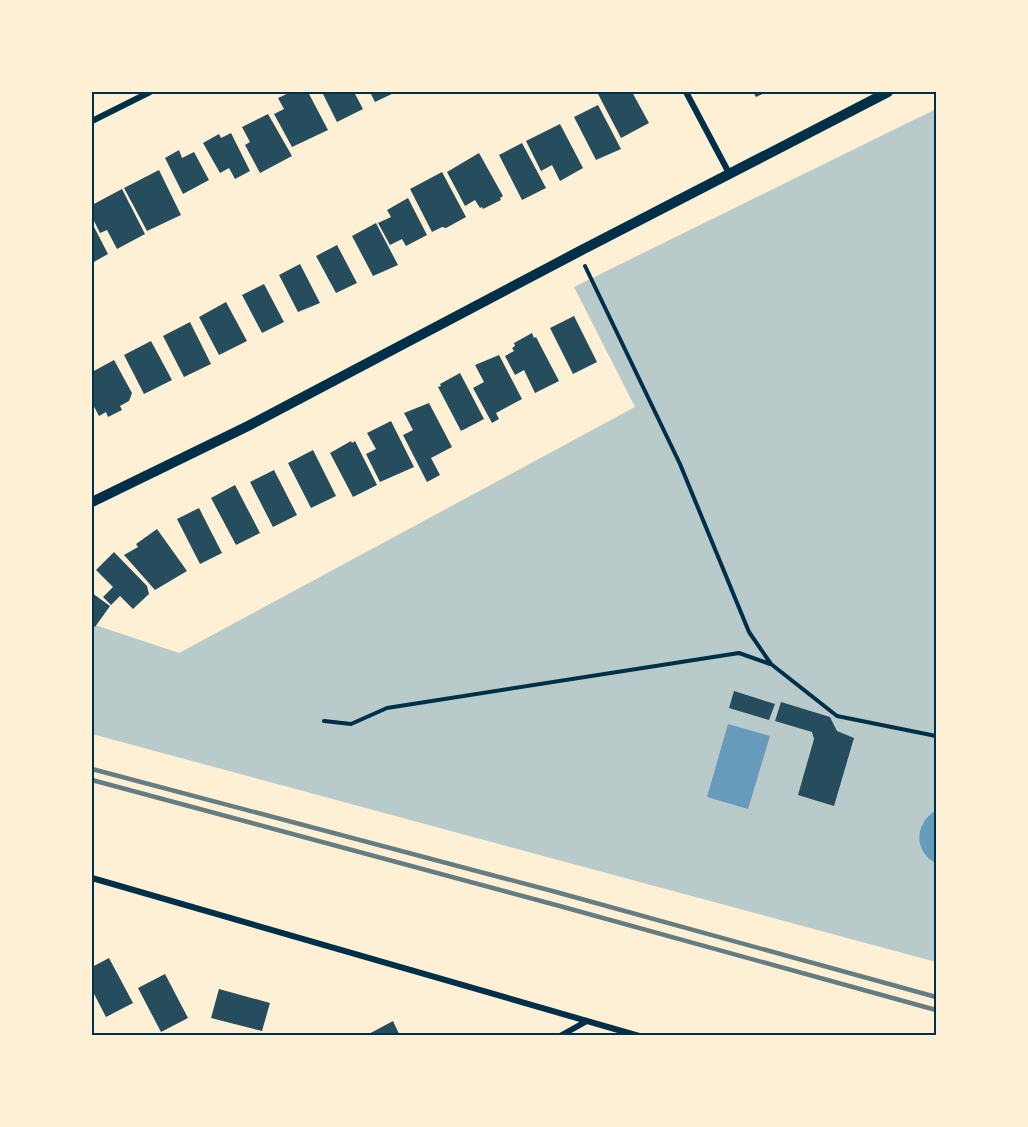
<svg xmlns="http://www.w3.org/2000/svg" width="1028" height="1127" font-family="Signika,sans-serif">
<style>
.green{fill:#b9caca}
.water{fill:#669bbc}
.building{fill:#264d5e}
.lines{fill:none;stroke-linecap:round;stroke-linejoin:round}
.path{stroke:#003049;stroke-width:4}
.minor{stroke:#003049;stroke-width:6}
.tertiary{stroke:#003049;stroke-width:10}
.rail{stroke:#657d81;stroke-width:4.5}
.neatline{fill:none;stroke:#003049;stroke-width:2}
</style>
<rect width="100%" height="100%" fill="#fdf0d5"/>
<path class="green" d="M 936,109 L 936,962 L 92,734 L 92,624 L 179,653 L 635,407 L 574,287 Z"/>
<path class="water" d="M 728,724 L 770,736 L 748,809 L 707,797 Z
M 935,811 L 936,811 L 936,863 C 914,852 914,824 935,811 Z"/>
<path class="building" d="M 291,92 L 308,92 L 328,130 L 292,147 L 274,114 L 284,109 L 278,98 Z
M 322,92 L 354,92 L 363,109 L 337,122 Z
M 370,92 L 396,92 L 375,102 Z
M 597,92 L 632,92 L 649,123 L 621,138 Z
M 753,92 L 767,92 L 756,97 Z
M 598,105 L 621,149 L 596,160 L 574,117 Z
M 268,114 L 292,156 L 260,173 L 245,145 L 250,142 L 242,127 Z
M 560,124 L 583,168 L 560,181 L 552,165 L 541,171 L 526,141 Z
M 231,133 L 250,171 L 235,179 L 229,168 L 220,173 L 203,143 L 219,134 L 221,138 Z
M 522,143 L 546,188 L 522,200 L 499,155 Z
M 179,150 L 182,158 L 194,152 L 209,180 L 183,194 L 165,158 Z
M 479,153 L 503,196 L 500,198 L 501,200 L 483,209 L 482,207 L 480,208 L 475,200 L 465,206 L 447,172 Z
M 159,170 L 181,215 L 147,231 L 124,188 Z
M 442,172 L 466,217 L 446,228 L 442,227 L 432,232 L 410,189 Z
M 122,189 L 145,234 L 117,249 L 107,230 L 100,233 L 92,217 L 92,205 Z
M 408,198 L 427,235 L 406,246 L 402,239 L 390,245 L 378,223 L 391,217 L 387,210 Z
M 92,223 L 108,254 L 92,263 Z
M 376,223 L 398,265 L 373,276 L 352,236 Z
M 337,245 L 357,283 L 336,293 L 316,256 Z
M 300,264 L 320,303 L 298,312 L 279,275 Z
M 264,284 L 284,322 L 262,333 L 242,295 Z
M 226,302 L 247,341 L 219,355 L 199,317 Z
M 574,316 L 597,362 L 573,374 L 550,328 Z
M 190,322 L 211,364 L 184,377 L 163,336 Z
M 532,333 L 534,338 L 536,337 L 559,381 L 535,393 L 524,370 L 515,375 L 505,356 L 514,351 L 512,348 L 515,346 L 514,343 Z
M 151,341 L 172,380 L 144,394 L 124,355 Z
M 499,355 L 522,399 L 496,413 L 499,419 L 492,423 L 473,388 L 484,382 L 475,365 Z
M 114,360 L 132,393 L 129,401 L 120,406 L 122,410 L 108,417 L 106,412 L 99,416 L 92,403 L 92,372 Z
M 460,373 L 484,419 L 461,431 L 438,387 L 441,386 L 440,384 Z
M 429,403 L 452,447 L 431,458 L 440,475 L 427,482 L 403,435 L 413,430 L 404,413 Z
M 391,421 L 414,467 L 380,482 L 366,454 L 376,449 L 367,433 Z
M 351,441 L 352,443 L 355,441 L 377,485 L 353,497 L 330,453 Z
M 313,450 L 336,496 L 311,508 L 288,463 Z
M 274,470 L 297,515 L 273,527 L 250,482 Z
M 235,485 L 260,533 L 236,545 L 211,498 Z
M 199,508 L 222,553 L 200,564 L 177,519 Z
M 157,529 L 187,571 L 155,590 L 124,555 L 138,547 L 136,544 Z
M 114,552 L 147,586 L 149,594 L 133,609 L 120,596 L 111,605 L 103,597 L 113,587 L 96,570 Z
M 92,593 L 110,606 L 95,627 L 92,625 Z
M 734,691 L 775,704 L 769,720 L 729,708 Z
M 781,702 L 830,717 L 837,731 L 854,738 L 834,806 L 798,795 L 814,739 L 812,732 L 775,721 Z
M 109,958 L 133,1003 L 106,1017 L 92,990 L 92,967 Z
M 165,974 L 188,1018 L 161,1032 L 138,988 Z
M 219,989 L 270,1003 L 262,1031 L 211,1018 Z
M 393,1021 L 400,1036 L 365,1036 Z"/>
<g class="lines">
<path class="path" d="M 585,266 L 680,464 L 749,632 L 771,664 L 837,716 L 936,736
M 324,721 L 351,724 L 387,708 L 739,653 L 770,664"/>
<path class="minor" d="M 686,92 L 729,173
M 92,121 L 150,92
M 92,878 L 639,1036
M 560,1036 L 587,1021"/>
<path class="tertiary" d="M 92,502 L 248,426 L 578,252 L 888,92"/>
<path class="rail" d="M 92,769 L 556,892 L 936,997
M 92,780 L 556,905 L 936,1010"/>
</g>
<rect width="1028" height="1127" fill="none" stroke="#fdf0d5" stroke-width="186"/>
<rect x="93" y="93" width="842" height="941" class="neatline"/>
</svg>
